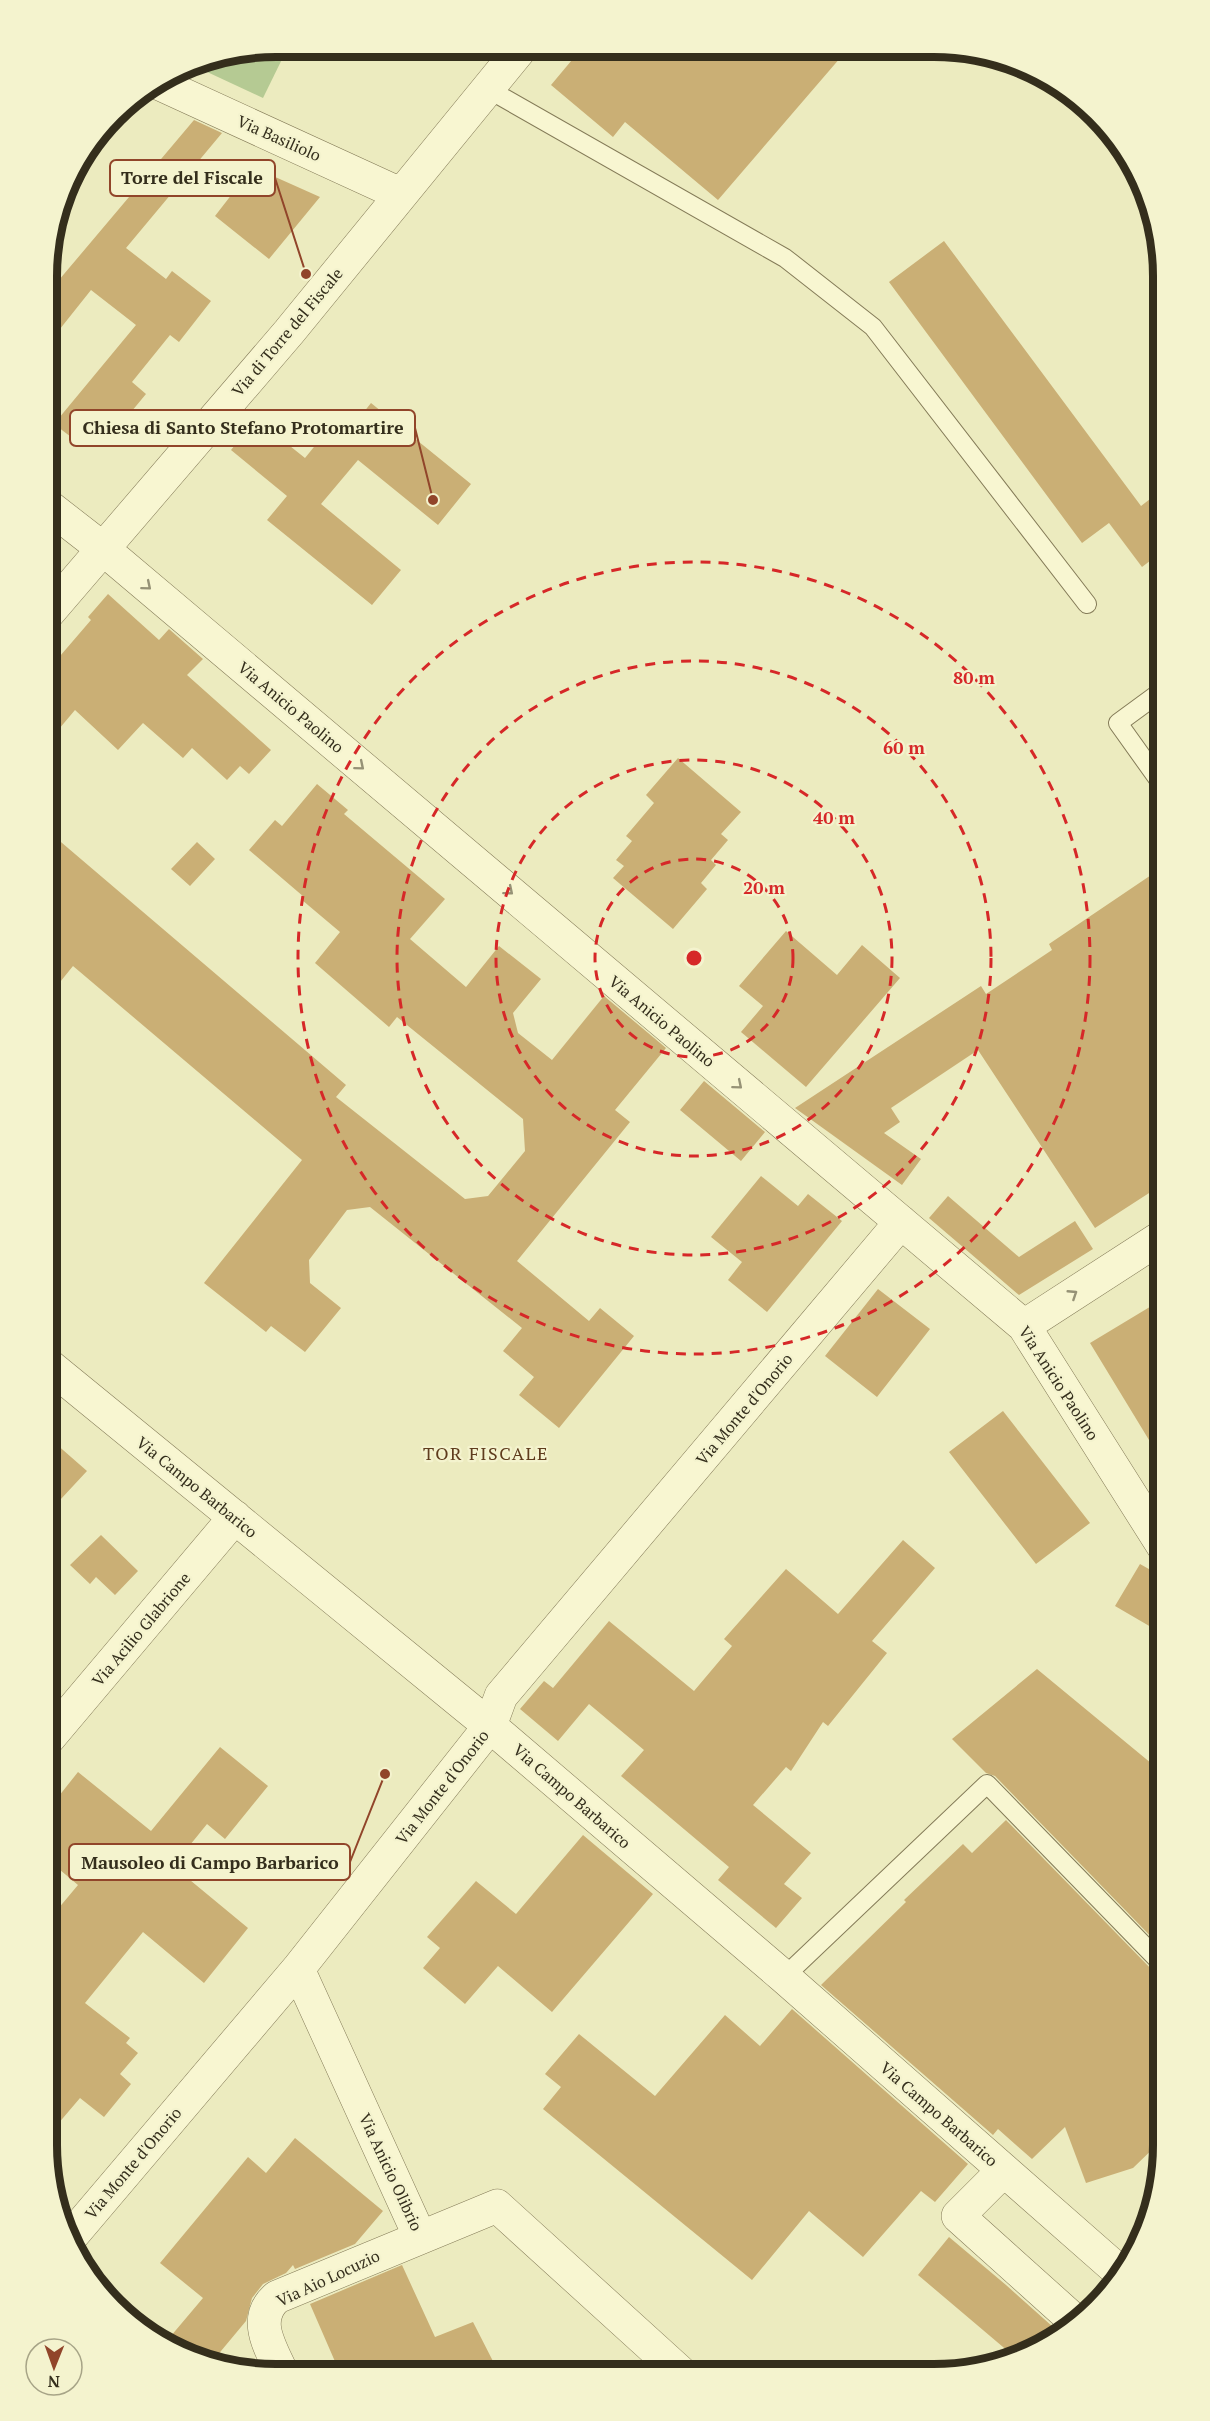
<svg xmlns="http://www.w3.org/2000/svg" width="1210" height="2421" font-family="'PT Serif',serif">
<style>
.green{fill:#b5ca93}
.building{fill:#caaf75}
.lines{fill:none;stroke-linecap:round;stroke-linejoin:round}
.service-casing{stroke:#847b58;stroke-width:20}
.minor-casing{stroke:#847b58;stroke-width:34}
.service{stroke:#f8f6d1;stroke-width:18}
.minor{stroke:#f8f6d1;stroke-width:33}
.oneway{stroke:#969276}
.ring{fill:none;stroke:#d62828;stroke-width:3;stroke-dasharray:10 8}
.labels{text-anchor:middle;stroke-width:4.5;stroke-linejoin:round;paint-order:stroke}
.street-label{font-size:16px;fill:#342e1c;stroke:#f4f3ce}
.neighbourhood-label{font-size:18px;letter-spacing:1.5px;fill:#5f3c1d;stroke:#f4f3ce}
.rim{fill:none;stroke:#342e1c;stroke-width:8}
.centre{fill:#d62828;stroke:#f4f3ce;stroke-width:3}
.ring-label{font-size:18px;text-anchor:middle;font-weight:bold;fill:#d62828;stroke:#f4f3ce;stroke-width:4.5;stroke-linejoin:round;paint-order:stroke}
.leader{fill:none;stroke:#91452a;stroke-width:2}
.callout-dot{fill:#91452a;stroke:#f4f3ce;stroke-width:2}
.callout{fill:#f4f3ce;stroke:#91452a;stroke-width:2}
.callout-label{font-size:18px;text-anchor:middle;font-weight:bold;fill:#342e1c}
</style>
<rect width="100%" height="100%" fill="#ecebbf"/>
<path class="green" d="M 276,47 L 288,47 L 263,98 L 190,64 Z"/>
<path class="building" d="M 582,48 L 651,49 L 847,50 L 718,200 L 625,122 L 613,137 L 551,85 Z
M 194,120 L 222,133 L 126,248 L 166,279 L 172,271 L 211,301 L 179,342 L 170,335 L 132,382 L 146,394 L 107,441 L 87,425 L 75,440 L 54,424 L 136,325 L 91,290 L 48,344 L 48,293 Z
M 253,167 L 320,197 L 269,259 L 215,216 Z
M 944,241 L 1141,506 L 1163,489 L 1163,551 L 1142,567 L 1109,523 L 1082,543 L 889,282 Z
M 371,403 L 471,484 L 438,525 L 358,460 L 321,504 L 401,570 L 372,605 L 267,520 L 287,496 L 231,450 L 256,419 L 305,458 L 331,426 L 344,437 Z
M 108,594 L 159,640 L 169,629 L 203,659 L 187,675 L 271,750 L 249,774 L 240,766 L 227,780 L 192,748 L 183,758 L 143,723 L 118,750 L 75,710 L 48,742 L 48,670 L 91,620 L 88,617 Z
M 678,758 L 741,812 L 721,834 L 728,840 L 711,860 L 716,865 L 701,883 L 707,889 L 673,929 L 613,878 L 624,866 L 616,860 L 632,841 L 626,836 L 654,803 L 646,795 Z
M 317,784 L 348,810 L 344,814 L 445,899 L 410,939 L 466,987 L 499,946 L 541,979 L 513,1013 L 518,1033 L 552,1060 L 604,996 L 666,1048 L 615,1110 L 630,1122 L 517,1261 L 589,1321 L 600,1308 L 634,1336 L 559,1428 L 519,1395 L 534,1377 L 503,1351 L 522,1328 L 370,1207 L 347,1210 L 309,1260 L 310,1283 L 341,1308 L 305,1352 L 271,1326 L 266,1332 L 204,1283 L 302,1160 L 73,966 L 48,997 L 48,831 L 346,1085 L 336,1097 L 465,1199 L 488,1196 L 525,1151 L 523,1119 L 397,1017 L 389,1027 L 315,963 L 340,932 L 302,900 L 304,897 L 249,850 L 275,820 L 282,826 Z
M 197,842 L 215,859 L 190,886 L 171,869 Z
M 1163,867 L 1163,1184 L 1095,1228 L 978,1050 L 891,1108 L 900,1122 L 884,1133 L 921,1159 L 902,1185 L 795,1108 L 981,986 L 986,994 L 1052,950 L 1049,944 Z
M 786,931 L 837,975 L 862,945 L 900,978 L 806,1087 L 741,1032 L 763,1006 L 739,986 Z
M 704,1081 L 765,1132 L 741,1161 L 680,1110 Z
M 761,1176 L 798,1206 L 808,1194 L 842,1221 L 767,1312 L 728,1280 L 742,1262 L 711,1237 Z
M 948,1196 L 1019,1257 L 1075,1221 L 1093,1249 L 1019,1295 L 929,1218 Z
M 878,1289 L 930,1329 L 877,1397 L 825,1356 Z
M 1163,1299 L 1163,1463 L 1090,1343 Z
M 1003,1411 L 1090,1523 L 1036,1564 L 949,1452 Z
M 47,1436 L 87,1471 L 47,1514 Z
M 101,1535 L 138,1571 L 115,1595 L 96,1577 L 90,1584 L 70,1565 Z
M 903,1540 L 935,1568 L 872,1641 L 887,1653 L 828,1726 L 823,1722 L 791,1771 L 786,1767 L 753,1805 L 811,1853 L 784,1884 L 802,1898 L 776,1928 L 718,1880 L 729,1867 L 621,1776 L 644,1750 L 589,1704 L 558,1741 L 520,1709 L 544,1681 L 553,1688 L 609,1621 L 694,1691 L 732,1646 L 724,1639 L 786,1569 L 838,1614 Z
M 1140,1564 L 1163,1577 L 1163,1634 L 1115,1606 Z
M 1037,1669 L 1163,1773 L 1163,1949 L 995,1776 L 986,1773 L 952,1739 Z
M 220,1747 L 268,1786 L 225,1839 L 207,1824 L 173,1866 L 248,1928 L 204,1983 L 143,1932 L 85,2003 L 130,2038 L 126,2043 L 138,2053 L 120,2074 L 131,2084 L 104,2117 L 80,2098 L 46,2138 L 47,1922 L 78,1885 L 47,1859 L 47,1811 L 78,1772 L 151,1831 Z
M 1006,1820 L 1155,1973 L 1163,1976 L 1163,2139 L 1133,2168 L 1086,2183 L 1065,2127 L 1032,2159 L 998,2129 L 993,2135 L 821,1985 L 906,1902 L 904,1900 L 963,1844 L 972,1853 Z
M 583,1835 L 653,1894 L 552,2012 L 498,1966 L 465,2004 L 423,1968 L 440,1948 L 427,1937 L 476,1881 L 516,1914 Z
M 792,2009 L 968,2164 L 935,2202 L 921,2191 L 863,2257 L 809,2211 L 752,2280 L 543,2109 L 561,2087 L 545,2074 L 579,2034 L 655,2096 L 725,2015 L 760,2046 Z
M 295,2138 L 383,2211 L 355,2244 L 295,2269 L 293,2265 L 286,2273 L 263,2284 L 252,2298 L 246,2321 L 211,2363 L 188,2357 L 165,2343 L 203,2298 L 160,2263 L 248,2157 L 266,2173 Z
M 949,2237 L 1006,2285 L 1062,2335 L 1016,2358 L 918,2275 Z
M 402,2265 L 435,2337 L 473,2322 L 499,2373 L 340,2373 L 310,2304 Z"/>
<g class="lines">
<defs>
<path id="service" d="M 488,89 L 785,258 L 873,327 L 1087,604
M 1163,786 L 1118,723 L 1163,690
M 784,1977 L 987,1784 L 1163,1965"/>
<path id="minor" d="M 158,83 L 400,194
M 48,506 L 102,548 L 1024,1326 L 1163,1546
M 48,613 L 289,332 L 521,48
M 1024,1326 L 1163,1236
M 47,1364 L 490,1726 L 784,1977 L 1122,2274
M 47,1740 L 235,1517
M 298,1969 L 420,2237
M 1003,2171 L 958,2216 L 1076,2322
M 69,2239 L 298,1969 L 490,1726 L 501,1696 L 901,1222
M 282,2373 C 271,2348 251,2319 277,2297 L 497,2206 L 682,2374"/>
</defs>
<use href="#service" class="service-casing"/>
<use href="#minor" class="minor-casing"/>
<use href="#service" class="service"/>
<use href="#minor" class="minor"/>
</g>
<defs><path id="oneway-chevron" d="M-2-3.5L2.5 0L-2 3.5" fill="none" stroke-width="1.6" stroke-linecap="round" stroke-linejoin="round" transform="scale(1.5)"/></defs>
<g class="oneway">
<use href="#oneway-chevron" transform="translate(147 586) rotate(40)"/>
<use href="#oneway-chevron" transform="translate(360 766) rotate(40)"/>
<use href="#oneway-chevron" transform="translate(509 891) rotate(40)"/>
<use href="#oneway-chevron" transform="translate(738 1085) rotate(40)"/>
<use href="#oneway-chevron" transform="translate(1073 1294) rotate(-33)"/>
</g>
<g class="ring">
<circle cx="694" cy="958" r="99"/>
<circle cx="694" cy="958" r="198"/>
<circle cx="694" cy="958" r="297"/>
<circle cx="694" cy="958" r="396"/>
</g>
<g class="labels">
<g class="street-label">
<text transform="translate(279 138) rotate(24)" y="6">Via Basiliolo</text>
<text transform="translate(287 332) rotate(-50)" y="6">Via di Torre del Fiscale</text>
<text transform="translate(291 707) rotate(40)" y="6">Via Anicio Paolino</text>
<text transform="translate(662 1021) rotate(40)" y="6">Via Anicio Paolino</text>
<text transform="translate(1059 1383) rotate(57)" y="6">Via Anicio Paolino</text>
<text transform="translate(744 1409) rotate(-50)" y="6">Via Monte d'Onorio</text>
<text transform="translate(197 1487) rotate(39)" y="6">Via Campo Barbarico</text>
<text transform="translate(141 1629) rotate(-50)" y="6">Via Acilio Glabrione</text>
<text transform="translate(442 1787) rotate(-52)" y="6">Via Monte d'Onorio</text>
<text transform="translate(572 1796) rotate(41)" y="6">Via Campo Barbarico</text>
<text transform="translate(939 2114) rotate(41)" y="6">Via Campo Barbarico</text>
<text transform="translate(133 2163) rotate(-50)" y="6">Via Monte d'Onorio</text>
<text transform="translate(391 2172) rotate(65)" y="6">Via Anicio Olibrio</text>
<text transform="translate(328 2278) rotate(-25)" y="6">Via Aio Locuzio</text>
</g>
<g class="neighbourhood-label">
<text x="486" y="1460">TOR FISCALE</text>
</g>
</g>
<path d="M0 0H1210V2421H0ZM276 57H934A219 219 0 0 1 1153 276V2145A219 219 0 0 1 934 2364H276A219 219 0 0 1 57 2145V276A219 219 0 0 1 276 57Z" fill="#f4f3ce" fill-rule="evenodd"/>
<path class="rim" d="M276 57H934A219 219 0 0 1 1153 276V2145A219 219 0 0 1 934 2364H276A219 219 0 0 1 57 2145V276A219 219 0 0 1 276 57Z"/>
<circle cx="694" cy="958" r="9" class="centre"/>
<g class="ring-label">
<text x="974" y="684">80 m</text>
<text x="904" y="754">60 m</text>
<text x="834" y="824">40 m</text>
<text x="764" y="894">20 m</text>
</g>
<path class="leader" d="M306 274L275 178M433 500L415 428M385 1774L350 1862"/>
<g class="callout-dot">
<circle cx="306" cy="274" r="6"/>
<circle cx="433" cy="500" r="6"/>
<circle cx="385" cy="1774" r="6"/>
</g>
<g class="callout">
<rect x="110" y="160" width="165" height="36" rx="6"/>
<rect x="70" y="410" width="345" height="36" rx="6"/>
<rect x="69" y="1844" width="281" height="36" rx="6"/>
</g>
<g class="callout-label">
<text x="192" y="184">Torre del Fiscale</text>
<text x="243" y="434">Chiesa di Santo Stefano Protomartire</text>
<text x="210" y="1869">Mausoleo di Campo Barbarico</text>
</g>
<g transform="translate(54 2367) rotate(181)"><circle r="28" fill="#f4f3ce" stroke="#a7a487" stroke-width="1.5"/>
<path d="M0-4.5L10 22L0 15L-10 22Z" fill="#91452a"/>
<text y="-9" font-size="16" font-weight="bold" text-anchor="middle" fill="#342e1c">N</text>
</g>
</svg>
